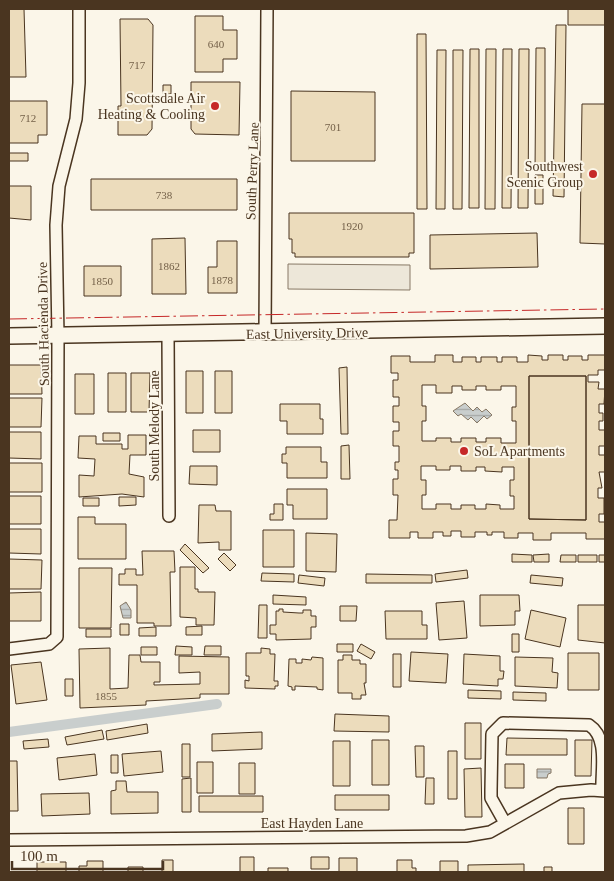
<svg xmlns="http://www.w3.org/2000/svg" width="614" height="881" font-family="Georgia,serif">
<style>
.parking{fill:#ede7d9;stroke:#887966}
.water{fill:url(#water-rules);stroke:#887966}
.lines{fill:none;stroke-linecap:round;stroke-linejoin:round}
.canal{stroke:#c9cecd;stroke-width:10}
.building{fill:#ecdcbc;stroke:#4a3520;fill-rule:evenodd}
.minor-casing{stroke:#4a3520;stroke-width:14}
.major-casing{stroke:#4a3520;stroke-width:18}
.minor{stroke:#fbf6e9;stroke-width:11}
.major{stroke:#fbf6e9;stroke-width:15}
.power{stroke:#c62828;stroke-width:1;stroke-dasharray:18 4 2.5 4;stroke-linecap:butt}
.poi-dot{fill:#c62828;stroke:#fbf6e9;stroke-width:2}
.labels{text-anchor:middle;stroke-width:4;stroke-linejoin:round;paint-order:stroke}
.number-label{font-size:11px;fill:#725f47}
.poi-label{font-size:14px;fill:#4a3520;stroke:#fbf6e9;text-anchor:end}
.street-label{font-size:14px;fill:#4a3520;stroke:#fbf6e9}
</style>
<defs>
<pattern id="water-rules" width="6" height="5" patternUnits="userSpaceOnUse" patternTransform="scale(1.25)"><rect width="6" height="5" fill="#c9cecd"/><path d="M0 2.5h6" fill="none" stroke="#a5a8a6"/></pattern>
</defs>
<rect width="100%" height="100%" fill="#fbf6e9"/>
<path class="parking" d="M 288,264 L 410,265 L 410,290 L 288,289 Z"/>
<path class="water" d="M 465,403 L 473,411 L 477,407 L 482,412 L 486,409 L 492,415 L 487,419 L 484,416 L 477,423 L 471,417 L 468,420 L 461,414 L 458,416 L 453,411 Z
M 126,602 L 131,610 L 131,618 L 123,618 L 120,606 Z
M 537,769 L 551,769 L 551,773 L 548,774 L 547,778 L 537,778 Z"/>
<g class="lines">
<path class="canal" d="M 9,732 L 217,704"/>
</g>
<path class="building" d="M 9,9 L 24,9 L 26,77 L 9,77 Z
M 568,9 L 605,9 L 605,25 L 568,25 Z
M 195,16 L 223,16 L 223,30 L 237,30 L 237,59 L 223,59 L 223,72 L 195,72 Z
M 120,19 L 148,19 L 153,25 L 152,129 L 147,135 L 118,135 L 118,106 L 121,106 Z
M 556,25 L 566,25 L 564,197 L 553,196 Z
M 417,34 L 426,34 L 427,209 L 417,209 Z
M 536,48 L 545,48 L 545,171 L 535,171 Z
M 470,49 L 479,49 L 479,208 L 469,208 Z
M 486,49 L 496,49 L 495,209 L 485,209 Z
M 503,49 L 512,49 L 511,208 L 502,208 Z
M 519,49 L 529,49 L 528,208 L 518,208 Z
M 437,50 L 446,50 L 445,209 L 436,209 Z
M 453,50 L 463,50 L 462,209 L 453,209 Z
M 191,82 L 240,82 L 239,135 L 195,134 L 191,129 Z
M 163,85 L 171,85 L 171,94 L 163,94 Z
M 291,91 L 375,92 L 375,161 L 291,161 Z
M 9,101 L 47,101 L 47,135 L 38,135 L 38,143 L 9,143 Z
M 582,104 L 605,104 L 605,244 L 580,243 Z
M 9,153 L 28,153 L 28,161 L 9,161 Z
M 535,175 L 543,175 L 543,204 L 535,204 Z
M 91,179 L 237,179 L 237,210 L 91,210 Z
M 9,186 L 31,186 L 31,220 L 9,218 Z
M 289,213 L 414,213 L 414,253 L 409,253 L 409,257 L 295,257 L 295,253 L 292,253 L 292,239 L 289,239 Z
M 537,233 L 538,267 L 430,269 L 430,235 Z
M 185,238 L 186,294 L 152,294 L 152,239 Z
M 217,241 L 237,241 L 237,293 L 208,293 L 208,267 L 217,267 Z
M 84,266 L 121,266 L 121,296 L 84,296 Z
M 435,355 L 453,355 L 453,362 L 462,362 L 462,357 L 476,357 L 476,362 L 481,362 L 481,357 L 497,357 L 497,362 L 502,362 L 502,357 L 517,357 L 517,362 L 528,362 L 528,355 L 542,356 L 542,360 L 548,360 L 548,355 L 563,355 L 563,360 L 568,360 L 568,356 L 582,356 L 582,360 L 588,360 L 588,355 L 605,355 L 605,370 L 598,370 L 598,375 L 588,375 L 588,382 L 599,382 L 598,389 L 605,389 L 604,404 L 599,404 L 599,413 L 603,413 L 603,421 L 599,421 L 599,430 L 605,430 L 605,446 L 599,446 L 599,455 L 605,455 L 605,472 L 599,472 L 602,488 L 598,488 L 598,498 L 604,498 L 604,514 L 599,514 L 599,522 L 605,522 L 605,539 L 586,539 L 586,533 L 551,533 L 551,540 L 533,540 L 533,533 L 518,533 L 518,538 L 504,538 L 504,532 L 492,532 L 492,535 L 487,535 L 487,532 L 475,532 L 475,537 L 461,537 L 461,531 L 451,531 L 451,536 L 443,536 L 443,532 L 433,532 L 433,538 L 418,538 L 418,532 L 410,532 L 410,538 L 389,538 L 389,520 L 397,520 L 398,495 L 393,495 L 393,479 L 398,479 L 398,470 L 395,470 L 395,462 L 399,462 L 399,446 L 393,446 L 393,431 L 399,431 L 399,422 L 393,422 L 393,406 L 399,406 L 399,397 L 393,397 L 393,380 L 398,380 L 398,373 L 391,373 L 391,356 L 410,356 L 410,362 L 435,362 ZM 529,376 L 586,376 L 586,520 L 529,519 ZM 422,385 L 436,385 L 436,393 L 452,393 L 452,386 L 462,386 L 462,390 L 476,390 L 476,386 L 486,386 L 486,390 L 501,390 L 501,386 L 516,386 L 516,407 L 512,407 L 512,421 L 516,421 L 516,443 L 501,443 L 501,438 L 486,438 L 486,442 L 476,442 L 476,438 L 461,438 L 461,442 L 451,442 L 451,438 L 436,438 L 436,441 L 422,441 L 422,421 L 426,421 L 426,406 L 422,406 ZM 421,466 L 436,466 L 436,470 L 450,470 L 450,466 L 461,466 L 461,471 L 476,471 L 476,467 L 485,467 L 485,471 L 502,472 L 502,467 L 514,467 L 514,480 L 510,480 L 510,496 L 514,496 L 514,509 L 500,509 L 500,505 L 486,504 L 486,509 L 475,509 L 475,505 L 461,505 L 461,509 L 451,509 L 451,504 L 436,504 L 436,509 L 422,509 L 422,495 L 426,495 L 426,480 L 421,480 Z
M 9,365 L 41,365 L 42,394 L 9,394 Z
M 347,367 L 348,434 L 341,434 L 339,368 Z
M 186,371 L 203,371 L 203,413 L 186,413 Z
M 215,371 L 232,371 L 232,413 L 215,413 Z
M 108,373 L 126,373 L 126,412 L 108,412 Z
M 131,373 L 150,373 L 149,412 L 131,412 Z
M 75,374 L 94,374 L 94,414 L 75,414 Z
M 529,376 L 586,376 L 586,520 L 529,519 Z
M 9,398 L 42,398 L 41,427 L 9,427 Z
M 280,404 L 320,404 L 320,419 L 323,419 L 323,434 L 287,434 L 287,421 L 280,421 Z
M 193,430 L 220,430 L 220,452 L 193,452 Z
M 9,432 L 41,432 L 41,459 L 9,458 Z
M 103,433 L 120,433 L 120,441 L 103,441 Z
M 128,435 L 146,435 L 146,455 L 130,455 L 129,474 L 144,477 L 144,497 L 122,494 L 79,497 L 79,475 L 94,476 L 95,459 L 78,458 L 79,436 L 96,436 L 96,444 L 122,444 L 122,449 L 128,449 Z
M 349,445 L 350,479 L 341,479 L 341,446 Z
M 286,447 L 321,447 L 321,462 L 327,462 L 327,478 L 287,478 L 287,463 L 282,463 L 282,454 L 286,454 Z
M 9,463 L 42,463 L 42,492 L 9,492 Z
M 190,466 L 217,466 L 217,485 L 189,484 Z
M 287,489 L 327,489 L 327,519 L 293,519 L 293,505 L 287,505 Z
M 9,496 L 41,496 L 41,524 L 9,524 Z
M 119,497 L 136,497 L 136,505 L 119,506 Z
M 83,498 L 99,498 L 99,506 L 83,506 Z
M 274,504 L 283,504 L 283,520 L 270,520 L 270,514 L 274,514 Z
M 199,505 L 215,505 L 216,511 L 231,511 L 231,550 L 219,550 L 219,542 L 198,543 Z
M 78,517 L 95,517 L 95,524 L 126,524 L 126,559 L 78,559 Z
M 9,529 L 41,529 L 41,554 L 9,553 Z
M 263,530 L 294,530 L 294,567 L 263,567 Z
M 306,533 L 337,534 L 336,572 L 306,571 Z
M 185,544 L 209,568 L 203,573 L 180,550 Z
M 142,551 L 174,551 L 175,572 L 170,572 L 171,626 L 154,626 L 154,623 L 137,623 L 137,585 L 119,585 L 119,574 L 125,574 L 125,569 L 136,569 L 136,575 L 143,575 Z
M 224,553 L 236,565 L 230,571 L 218,559 Z
M 512,554 L 532,555 L 532,562 L 512,562 Z
M 549,554 L 549,562 L 534,562 L 533,555 Z
M 561,555 L 576,555 L 576,562 L 560,562 Z
M 578,555 L 597,555 L 597,562 L 578,562 Z
M 599,555 L 605,555 L 605,562 L 599,562 Z
M 9,559 L 42,560 L 41,589 L 9,589 Z
M 180,567 L 195,567 L 195,589 L 198,589 L 198,592 L 215,592 L 214,625 L 196,625 L 196,618 L 180,617 Z
M 79,568 L 112,568 L 111,628 L 79,628 Z
M 467,570 L 468,578 L 436,582 L 435,574 Z
M 262,573 L 294,574 L 294,582 L 261,581 Z
M 366,574 L 432,575 L 432,583 L 366,583 Z
M 299,575 L 325,578 L 324,586 L 298,583 Z
M 531,575 L 563,578 L 562,586 L 530,583 Z
M 41,592 L 41,621 L 9,621 L 9,593 Z
M 273,595 L 306,597 L 306,605 L 273,604 Z
M 480,595 L 519,595 L 520,611 L 515,611 L 515,625 L 480,626 Z
M 464,601 L 467,638 L 439,640 L 436,603 Z
M 259,605 L 267,605 L 267,638 L 258,638 Z
M 578,605 L 605,605 L 605,643 L 578,640 Z
M 340,606 L 357,606 L 356,621 L 340,621 Z
M 279,609 L 283,609 L 283,612 L 299,613 L 303,613 L 303,610 L 311,610 L 311,616 L 316,616 L 316,627 L 311,627 L 311,639 L 276,640 L 276,634 L 270,634 L 270,625 L 276,625 L 276,611 L 279,611 Z
M 531,610 L 566,618 L 560,647 L 525,639 Z
M 385,611 L 422,611 L 422,625 L 427,625 L 427,639 L 386,639 Z
M 120,624 L 129,624 L 129,635 L 120,635 Z
M 202,626 L 202,635 L 186,635 L 186,627 Z
M 156,627 L 156,636 L 139,636 L 139,628 Z
M 86,629 L 111,629 L 111,637 L 86,637 Z
M 512,634 L 519,634 L 519,652 L 512,652 Z
M 337,644 L 353,644 L 353,652 L 337,652 Z
M 361,644 L 375,652 L 371,659 L 357,651 Z
M 176,646 L 192,647 L 192,655 L 175,655 Z
M 205,646 L 221,646 L 221,655 L 204,655 Z
M 141,647 L 157,647 L 157,655 L 141,655 Z
M 110,648 L 110,689 L 128,688 L 129,655 L 140,655 L 141,662 L 160,662 L 160,682 L 154,682 L 154,685 L 200,684 L 200,672 L 179,673 L 179,656 L 229,657 L 229,694 L 200,694 L 200,698 L 146,701 L 146,705 L 80,708 L 79,649 Z
M 261,648 L 270,649 L 270,654 L 275,654 L 274,681 L 278,681 L 278,686 L 275,686 L 275,689 L 245,688 L 245,680 L 249,681 L 249,676 L 246,676 L 246,653 L 261,653 Z
M 411,652 L 448,654 L 446,683 L 409,681 Z
M 568,653 L 599,653 L 599,690 L 568,690 Z
M 393,654 L 401,654 L 401,687 L 393,687 Z
M 464,654 L 500,656 L 500,671 L 504,671 L 503,679 L 498,679 L 498,686 L 463,684 Z
M 343,655 L 352,655 L 352,660 L 360,660 L 360,664 L 366,664 L 366,683 L 364,683 L 366,695 L 361,695 L 361,699 L 352,699 L 352,693 L 338,693 L 338,660 L 343,660 Z
M 312,657 L 323,658 L 323,690 L 317,689 L 317,687 L 295,686 L 295,690 L 292,690 L 292,687 L 288,686 L 289,659 L 296,659 L 296,663 L 302,663 L 302,659 L 311,660 Z
M 515,657 L 553,658 L 552,672 L 558,673 L 557,688 L 515,686 Z
M 41,662 L 47,700 L 16,704 L 11,665 Z
M 65,679 L 73,679 L 73,696 L 65,696 Z
M 468,690 L 501,691 L 501,699 L 468,698 Z
M 513,692 L 546,693 L 546,701 L 513,700 Z
M 335,714 L 389,716 L 389,732 L 334,731 Z
M 465,723 L 481,723 L 481,759 L 465,759 Z
M 147,724 L 148,733 L 107,740 L 106,731 Z
M 102,730 L 104,739 L 67,745 L 65,737 Z
M 262,732 L 262,749 L 212,751 L 212,734 Z
M 507,738 L 567,739 L 567,755 L 506,755 Z
M 48,739 L 49,747 L 24,749 L 23,741 Z
M 372,740 L 389,740 L 389,785 L 372,785 Z
M 575,740 L 592,740 L 591,776 L 575,776 Z
M 333,741 L 350,741 L 350,786 L 333,786 Z
M 182,744 L 190,744 L 190,777 L 182,777 Z
M 415,746 L 424,746 L 424,777 L 416,777 Z
M 161,751 L 163,772 L 124,776 L 122,754 Z
M 448,751 L 457,751 L 457,799 L 448,799 Z
M 95,754 L 97,775 L 59,780 L 57,758 Z
M 111,755 L 118,755 L 118,773 L 111,773 Z
M 9,761 L 17,761 L 18,811 L 9,811 Z
M 197,762 L 213,762 L 213,793 L 197,793 Z
M 239,763 L 255,763 L 255,794 L 239,794 Z
M 505,764 L 524,764 L 524,788 L 505,788 Z
M 481,768 L 482,817 L 465,817 L 464,769 Z
M 191,778 L 191,812 L 182,812 L 182,779 Z
M 426,778 L 434,778 L 434,804 L 425,804 Z
M 116,781 L 126,781 L 127,792 L 158,792 L 158,813 L 111,814 L 111,791 L 116,790 Z
M 89,793 L 90,814 L 42,816 L 41,794 Z
M 335,795 L 389,795 L 389,810 L 335,810 Z
M 199,796 L 263,796 L 263,812 L 199,812 Z
M 568,808 L 584,808 L 584,844 L 568,844 Z
M 240,857 L 254,857 L 254,872 L 240,872 Z
M 311,857 L 329,857 L 329,869 L 311,869 Z
M 339,858 L 357,858 L 357,872 L 339,872 Z
M 162,860 L 173,860 L 173,872 L 162,872 Z
M 397,860 L 412,860 L 412,868 L 416,868 L 416,872 L 397,872 Z
M 87,861 L 103,861 L 103,872 L 79,872 L 79,866 L 87,866 Z
M 440,861 L 458,861 L 458,872 L 440,872 Z
M 37,862 L 66,862 L 66,872 L 37,872 Z
M 524,864 L 524,872 L 468,872 L 468,865 Z
M 128,867 L 143,867 L 143,872 L 128,872 Z
M 544,867 L 552,867 L 552,872 L 544,872 Z
M 268,868 L 288,868 L 288,872 L 268,872 Z"/>
<g class="lines">
<defs>
<path id="minor" d="M 265,334 L 267,9
M 168,335 L 169,516
M 9,649 L 49,644 L 57,637 L 58,336 L 56,225 L 59,186 L 76,119 L 79,83 L 79,9
M 505,823 L 491,798 L 491,790 L 492,734 L 503,723 L 589,725 C 609,738 601,770 602,790
M 9,840 L 466,836 L 490,832 L 559,793 L 591,790 L 605,791"/>
<path id="major" d="M 9,336 L 605,326"/>
</defs>
<use href="#minor" class="minor-casing"/>
<use href="#major" class="major-casing"/>
<use href="#minor" class="minor"/>
<use href="#major" class="major"/>
<path class="power" d="M 9,319 L 605,309"/>
</g>
<g class="poi-dot">
<circle cx="215" cy="106" r="5"/>
<circle cx="593" cy="174" r="5"/>
<circle cx="464" cy="451" r="5"/>
</g>
<g class="labels">
<g class="number-label">
<text x="216" y="48">640</text>
<text x="137" y="69">717</text>
<text x="28" y="122">712</text>
<text x="333" y="131">701</text>
<text x="164" y="199">738</text>
<text x="352" y="230">1920</text>
<text x="169" y="270">1862</text>
<text x="222" y="284">1878</text>
<text x="102" y="285">1850</text>
<text x="106" y="700">1855</text>
</g>
<g class="poi-label">
<text x="205" y="103">Scottsdale Air<tspan x="205" dy="16">Heating &amp; Cooling</tspan></text>
<text x="583" y="171">Southwest<tspan x="583" dy="16">Scenic Group</tspan></text>
<text x="474" y="456" text-anchor="start">SoL Apartments</text>
</g>
<g class="street-label">
<text transform="translate(252 171) rotate(-88)" y="5">South Perry Lane</text>
<text transform="translate(43 324) rotate(-91)" y="5">South Hacienda Drive</text>
<text transform="translate(307 333) rotate(-1)" y="5">East University Drive</text>
<text transform="translate(154 426) rotate(-90)" y="5">South Melody Lane</text>
<text x="312" y="828">East Hayden Lane</text>
</g>
</g>
<rect width="614" height="881" fill="none" stroke="#4a3520" stroke-width="20"/>
<path d="M12 861v8h151v-8" fill="none" stroke="#4a3520" stroke-width="2.5"/>
<text x="20" y="861" font-size="15" fill="#4a3520" stroke="#fbf6e9" stroke-width="4" paint-order="stroke">100 m</text>
</svg>
